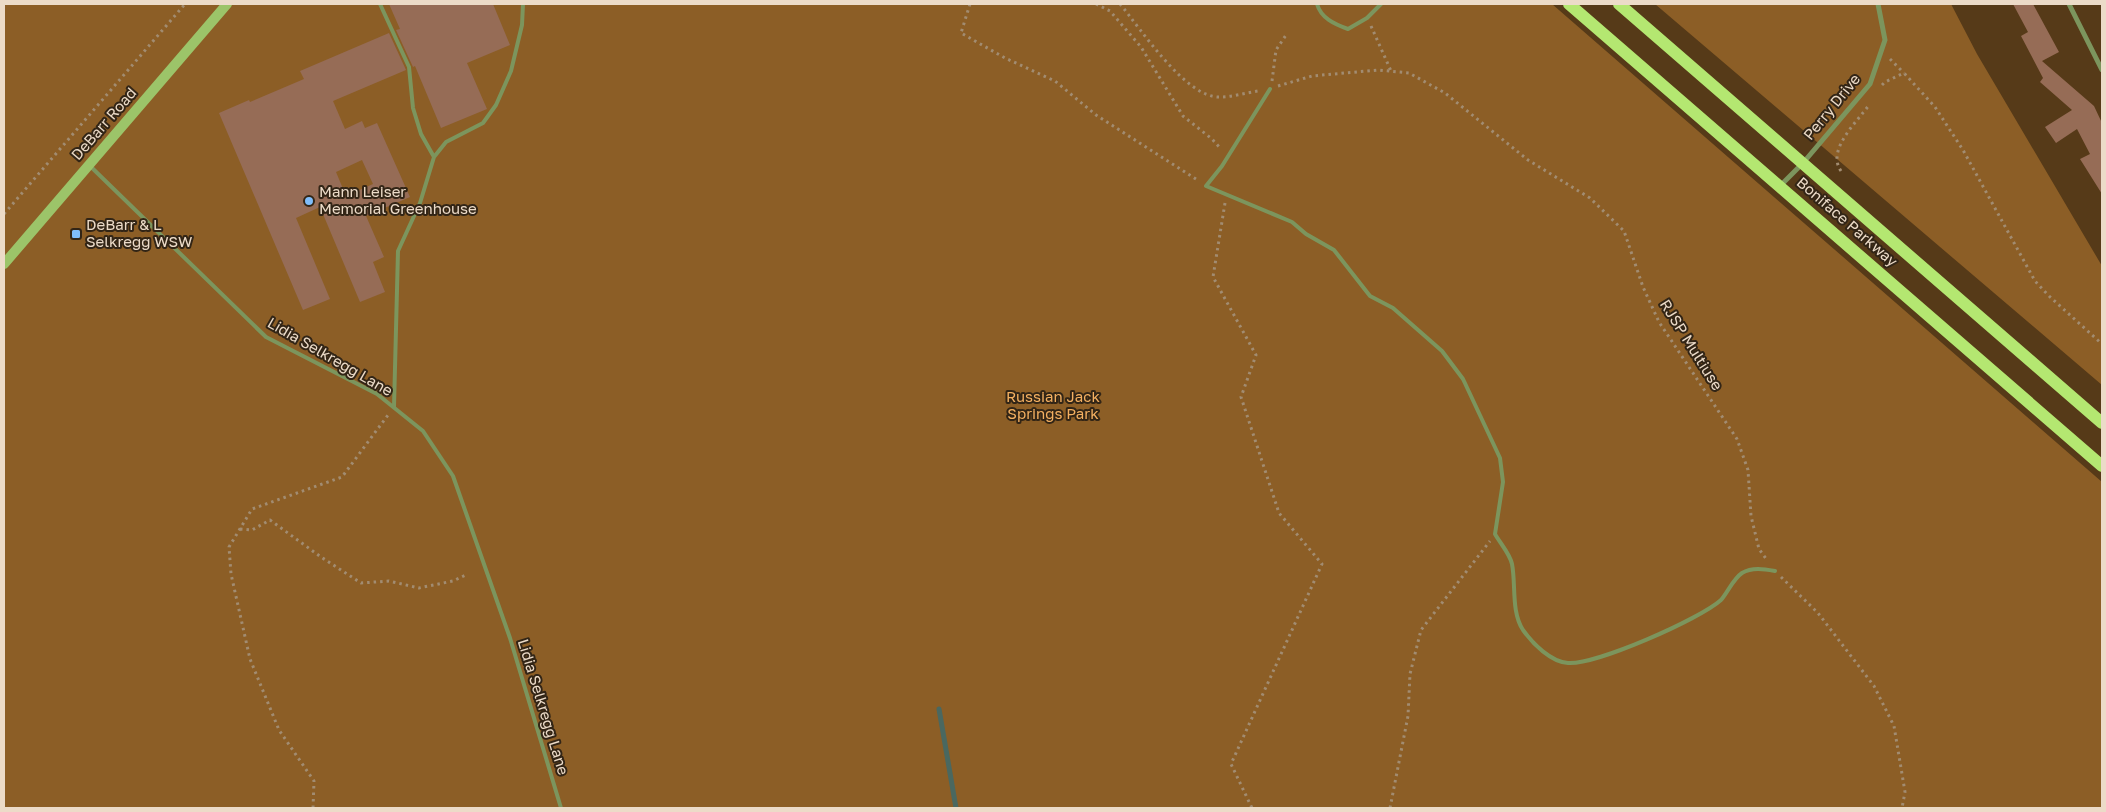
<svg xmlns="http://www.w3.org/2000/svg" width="2106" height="812" font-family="'Golos Text',sans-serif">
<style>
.green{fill:#8c5e26}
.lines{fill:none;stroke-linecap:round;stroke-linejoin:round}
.stream{stroke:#4a6860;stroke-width:5}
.building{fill:#966c56;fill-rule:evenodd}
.path{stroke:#a28c71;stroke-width:3;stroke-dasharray:2.5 4;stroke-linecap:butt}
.service{stroke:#7c955d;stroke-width:4}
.minor{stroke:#7c955d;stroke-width:5}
.secondary{stroke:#9cc469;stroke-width:10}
.primary{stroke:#b4e771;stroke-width:12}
.poi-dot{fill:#7fbdfa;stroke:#322516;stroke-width:2}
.labels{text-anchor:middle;stroke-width:4;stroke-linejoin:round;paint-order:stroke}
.street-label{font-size:15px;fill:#ecdbc8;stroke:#322516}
.poi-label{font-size:15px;fill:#ecdbc8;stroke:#322516;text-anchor:start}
.park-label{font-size:15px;fill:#f4b061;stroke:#322516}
</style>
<rect width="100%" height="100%" fill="#563a18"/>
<path class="green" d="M 4,4 L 1552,4 L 2102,482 L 2102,808 L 4,808 Z
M 1655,4 L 1951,4 L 1977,54 L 2102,266 L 2102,385 Z"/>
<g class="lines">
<path class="stream" d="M 939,709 L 956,808"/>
</g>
<path class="building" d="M 389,4 L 493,4 L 510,45 L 467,63 L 487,109 L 441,128 L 415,66 L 413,67 L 396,30 L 400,29 Z
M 2013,4 L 2033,4 L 2059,52 L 2042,61 L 2094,106 L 2102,123 L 2102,194 L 2080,159 L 2090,154 L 2077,129 L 2056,143 L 2045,127 L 2072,110 L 2040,82 L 2043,78 L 2021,36 L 2028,32 Z
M 389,33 L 406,70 L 333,101 L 345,129 L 362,121 L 365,128 L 377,123 L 410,197 L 366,216 L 384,257 L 373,262 L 385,292 L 360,302 L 320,207 L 296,218 L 330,299 L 303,310 L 219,113 L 249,100 L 250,102 L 304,79 L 300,71 ZM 362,160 L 373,184 L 346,196 L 336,172 Z"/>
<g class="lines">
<path class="path" d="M 970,4 L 961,33 L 1005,58 L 1055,81 L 1096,115 L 1199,181
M 1096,4 L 1110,11 L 1141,47 L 1183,116 L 1212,139 L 1221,149
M 1120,4 C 1141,29 1185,97 1219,97 C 1232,97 1245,93 1258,91
M 1371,26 L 1391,71
M 1890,59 L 1904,73
M 1272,81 L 1276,50 L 1286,35
M 1882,85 L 1885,82 L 1904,73 L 1935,107 L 1963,150 L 2035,281 L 2049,296 L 2102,344
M 1278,86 L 1312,76 L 1378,70 L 1409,73 L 1445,93 L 1528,160 L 1590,198 L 1624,231 L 1643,287 L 1659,322 L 1737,439 L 1748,470 L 1751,516 L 1759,549 L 1767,560
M 1841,171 C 1826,150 1857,122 1869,105
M 1225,203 L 1213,277 L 1256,355 L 1241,397 L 1279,513 L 1322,564 L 1231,764 L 1252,808
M 4,214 L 185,4
M 240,529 L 252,530 L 270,520 L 321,557 L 361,583 L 389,581 L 419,588 L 453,581 L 468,574
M 1781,577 L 1818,613 L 1874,686 L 1894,726 L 1905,792 L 1902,808
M 313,808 L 314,781 L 279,730 L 250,659 L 231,574 L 229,547 L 252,509 L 342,477 L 388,415
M 1390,808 L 1408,716 L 1410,674 L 1421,630 L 1490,541"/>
<path class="service" d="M 380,4 L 409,67 L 413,108 L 421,134 L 434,157
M 1317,4 C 1321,18 1334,24 1348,29 L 1367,18 L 1381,4
M 1270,89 L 1222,166 L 1206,186 L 1292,222 L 1306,234 L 1334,250 L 1370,296 L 1393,308 L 1442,351 L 1463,379 L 1500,458 L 1503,482 L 1495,534 C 1500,543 1510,554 1512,564 C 1516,584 1511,612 1523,630 C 1533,644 1551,662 1568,663 C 1596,665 1700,619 1721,600 C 1728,592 1733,579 1742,573 C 1752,567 1764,569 1775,571
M 89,165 L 266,337 L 377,394 L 423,431 L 453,476 L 510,638 L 561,808
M 394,407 L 398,251 L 420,203 L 434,157 L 446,142 L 483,123 L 496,105 L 511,71 L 522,25 L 523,4"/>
<path class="minor" d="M 2069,4 L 2102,70
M 1780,186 L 1803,163 L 1870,84 L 1885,40 L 1878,4"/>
<path class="secondary" d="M 4,264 L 227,4"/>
<path class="primary" d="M 1569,4 L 2102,466
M 1619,4 L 2102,423"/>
</g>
<g class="poi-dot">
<circle cx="309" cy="201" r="5"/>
<rect x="71" y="229" width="10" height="10" rx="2.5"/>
</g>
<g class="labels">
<g class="street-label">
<text transform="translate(1832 107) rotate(-51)" y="5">Perry Drive</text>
<text transform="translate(104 124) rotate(-49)" y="5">DeBarr Road</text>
<text transform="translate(1847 222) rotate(41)" y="5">Boniface Parkway</text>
<text transform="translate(1691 345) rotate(58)" y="5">RJSP Multiuse</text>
<text transform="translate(330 357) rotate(30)" y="5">Lidia Selkregg Lane</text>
<text transform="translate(543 707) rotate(73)" y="5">Lidia Selkregg Lane</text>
</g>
<g class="poi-label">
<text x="319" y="197">Mann Leiser<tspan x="319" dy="17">Memorial Greenhouse</tspan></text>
<text x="86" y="230">DeBarr &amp; L<tspan x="86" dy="17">Selkregg WSW</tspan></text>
</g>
<g class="park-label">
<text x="1053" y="402">Russian Jack<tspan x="1053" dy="17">Springs Park</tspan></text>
</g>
</g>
<rect width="2106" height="812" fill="none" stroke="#ecdbc8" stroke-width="10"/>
</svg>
